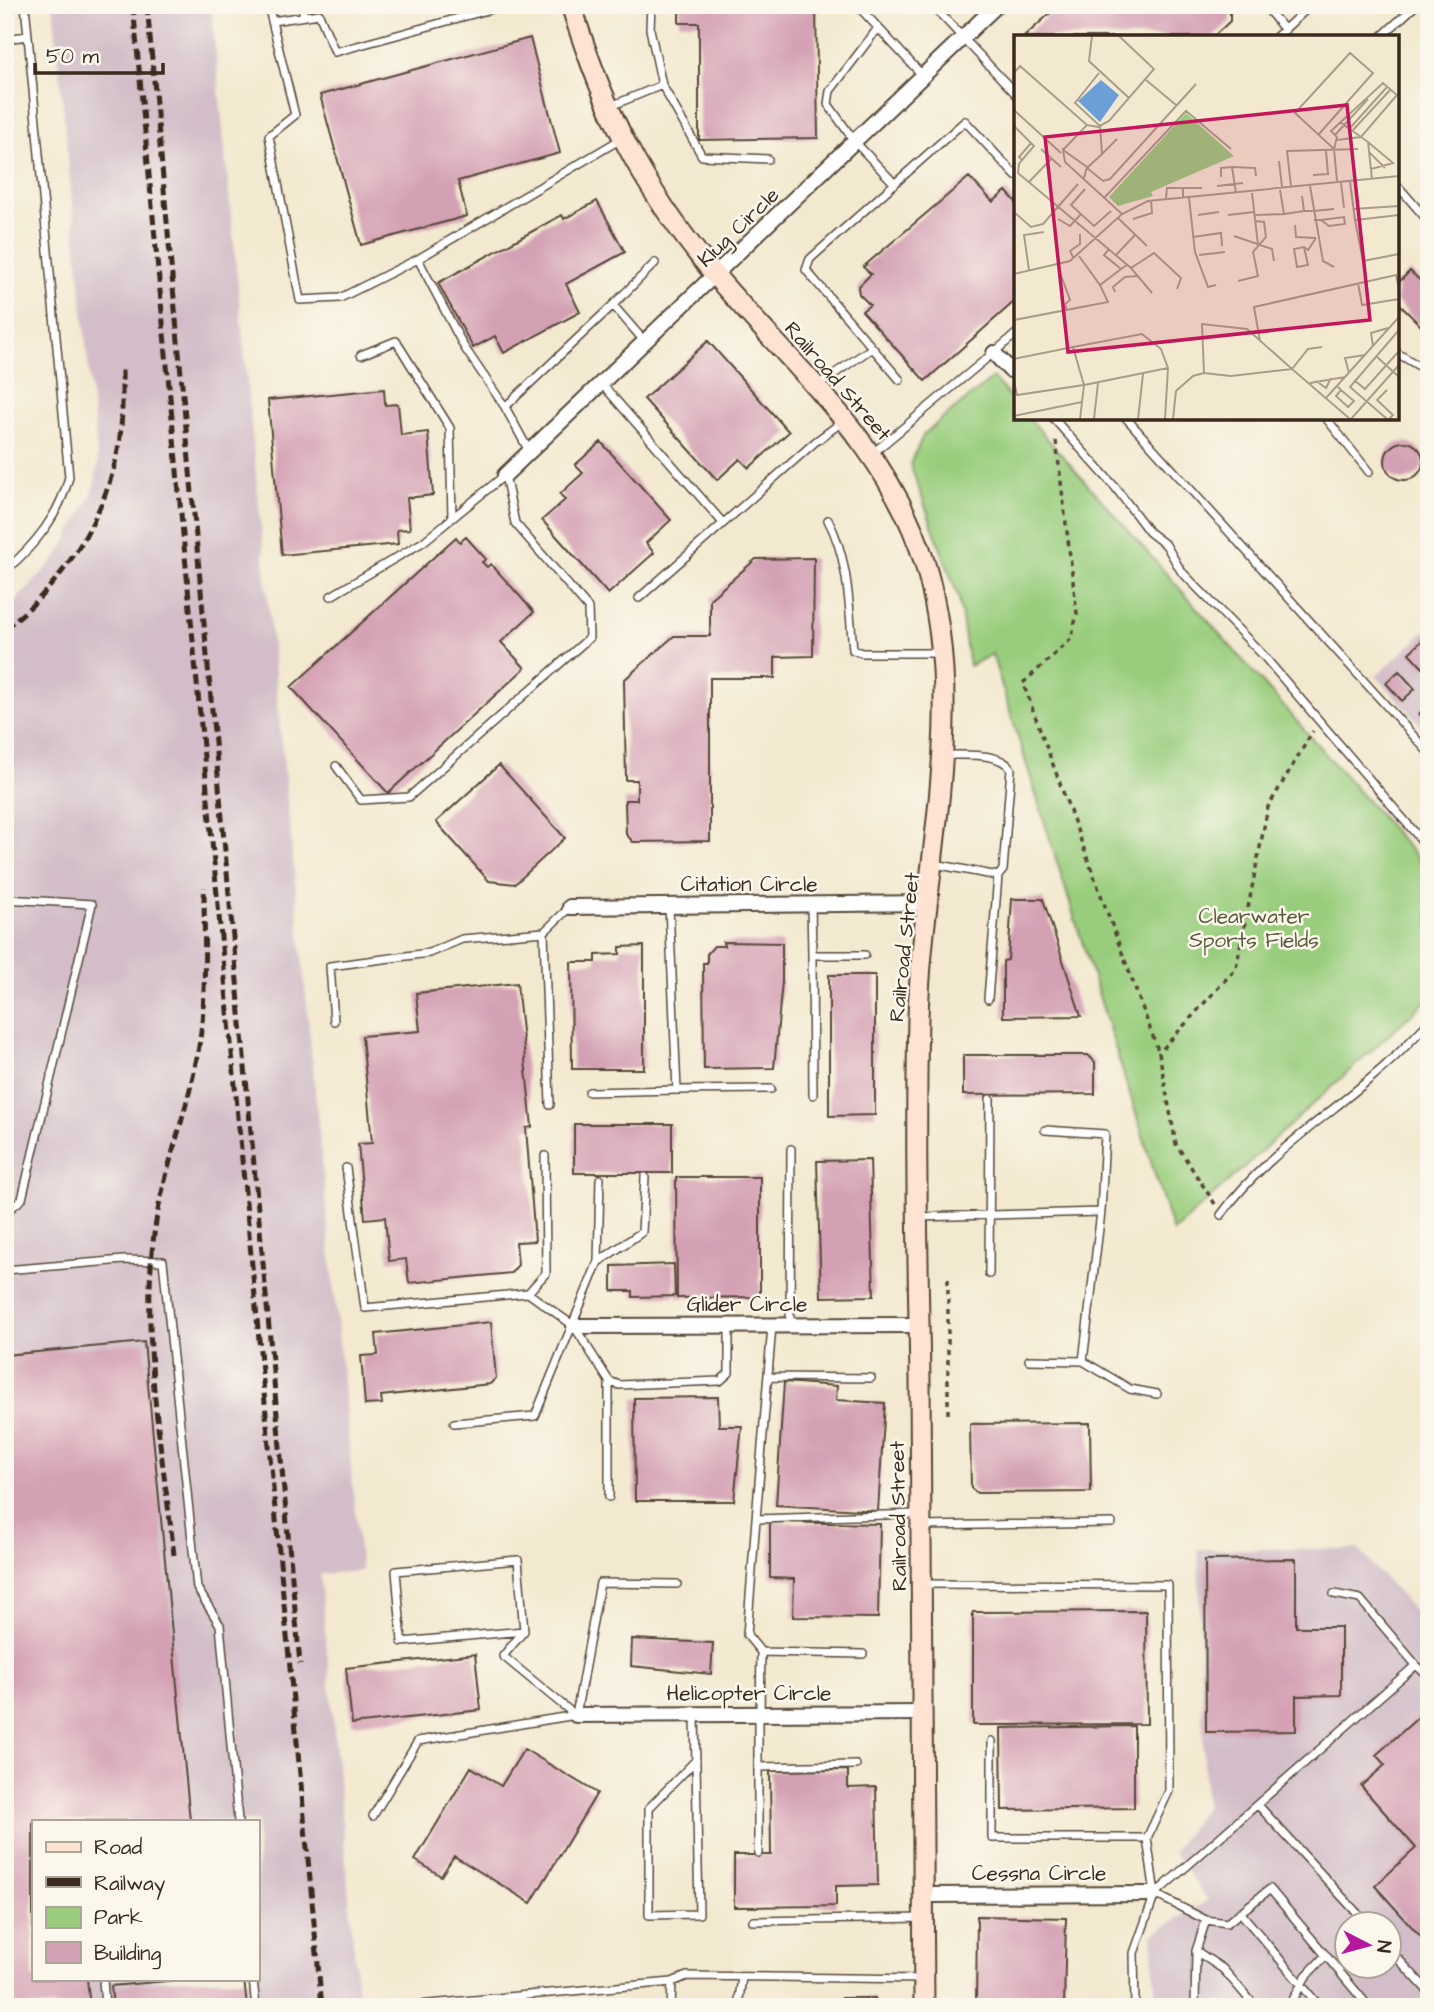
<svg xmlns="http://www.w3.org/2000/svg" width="1434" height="2012" font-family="'Architects Daughter',sans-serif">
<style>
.industrial{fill:#d2bdc8;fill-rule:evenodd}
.green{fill:#99cd7d;stroke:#6a7c4e;stroke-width:2}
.building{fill:#d4a0b4}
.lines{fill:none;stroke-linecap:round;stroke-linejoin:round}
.service-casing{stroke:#574739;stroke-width:10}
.minor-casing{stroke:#574739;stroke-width:18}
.secondary-casing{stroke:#574739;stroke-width:23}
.path{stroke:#574739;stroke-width:3.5;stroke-dasharray:5 5;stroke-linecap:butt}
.service{stroke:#fff;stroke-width:7}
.minor{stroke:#fff;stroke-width:14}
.secondary{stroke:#fee3d2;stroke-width:19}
.rail{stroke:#3b2a1e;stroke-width:5;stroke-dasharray:10 5;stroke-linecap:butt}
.labels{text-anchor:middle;stroke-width:5;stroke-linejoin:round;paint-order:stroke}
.street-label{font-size:21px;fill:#3b2a1e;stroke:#fbf7ec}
.park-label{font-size:21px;fill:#575b3a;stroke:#fbf7ec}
.inset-road{fill:none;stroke:#a99d89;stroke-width:2}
.view{fill:#c2185b;fill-opacity:0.15;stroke:#c2185b;stroke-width:3.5}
.inset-edge{fill:none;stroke:#3b2a1e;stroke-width:3.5}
</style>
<rect width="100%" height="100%" fill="#fbf7ec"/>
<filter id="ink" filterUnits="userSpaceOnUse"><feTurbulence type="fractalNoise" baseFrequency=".0143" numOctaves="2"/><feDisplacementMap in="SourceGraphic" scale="14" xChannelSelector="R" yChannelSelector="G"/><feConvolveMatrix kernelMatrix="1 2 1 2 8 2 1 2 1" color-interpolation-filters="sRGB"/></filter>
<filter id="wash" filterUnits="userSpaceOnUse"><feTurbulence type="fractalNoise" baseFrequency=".00686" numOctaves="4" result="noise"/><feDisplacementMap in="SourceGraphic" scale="28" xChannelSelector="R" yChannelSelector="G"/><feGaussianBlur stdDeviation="1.57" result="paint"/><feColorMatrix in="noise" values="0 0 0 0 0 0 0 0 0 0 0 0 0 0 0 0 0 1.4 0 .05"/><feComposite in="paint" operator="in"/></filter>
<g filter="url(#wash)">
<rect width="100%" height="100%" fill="#f3e9d0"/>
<path class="industrial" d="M 53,5 L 211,5 L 361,1571 L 320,1574 L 359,2007 L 5,2007 L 5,612 L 58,556 L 92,494 L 98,465 ZM 33,1821 L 257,1821 L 257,1979 L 33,1979 Z
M 1429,628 L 1429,734 L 1376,676 Z
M 1198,1549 L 1358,1549 L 1429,1627 L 1429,2007 L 1156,2007 L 1152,1935 L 1208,1900 L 1173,1852 L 1205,1807 ZM 1346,1924 L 1388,1924 L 1388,1966 L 1346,1966 Z"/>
<path class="green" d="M 993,378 L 1016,404 L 1016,418 L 1029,418 L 1429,871 L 1429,998 L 1173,1232 L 992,654 L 969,666 L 959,599 L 910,464 L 924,434 Z"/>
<g id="blocks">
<path class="building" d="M 679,5 L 816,5 L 818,138 L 699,140 L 699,23 L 679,23 Z
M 1059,5 L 1227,5 L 1230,9 L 1230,21 L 1213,37 L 1024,37 Z
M 530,38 L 560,153 L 458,181 L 467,216 L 361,245 L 320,95 Z
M 969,177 L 993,202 L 1006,191 L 1016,202 L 1016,300 L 925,381 L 862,311 L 870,305 L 859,294 L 858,287 L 871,274 L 863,267 Z
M 597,201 L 625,252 L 566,284 L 580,312 L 504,353 L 495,336 L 473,348 L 438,283 L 562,215 L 564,219 Z
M 1410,271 L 1429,289 L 1426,331 L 1397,302 L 1397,284 Z
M 708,341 L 789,432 L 749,468 L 740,459 L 717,480 L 644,399 Z
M 384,389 L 385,405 L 398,404 L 401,435 L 428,432 L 433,495 L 407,498 L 410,529 L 397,530 L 398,544 L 282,555 L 268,400 Z
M 601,442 L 671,520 L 646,543 L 654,553 L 608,594 L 542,520 L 565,500 L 560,494 L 583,473 L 575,465 Z
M1385 461a19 19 0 1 1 38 0a19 19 0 1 1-38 0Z
M 5,499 L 12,550 L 5,553 Z
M 456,537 L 460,542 L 466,537 L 486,559 L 482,562 L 487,567 L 491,564 L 534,612 L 501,642 L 525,668 L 388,793 L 291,687 Z
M 814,558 L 813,656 L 775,657 L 775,678 L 710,678 L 710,841 L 633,842 L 626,834 L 625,800 L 637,800 L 637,780 L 626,780 L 624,680 L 674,636 L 710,636 L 710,599 L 756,559 Z
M 1429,634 L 1429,662 L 1423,668 L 1409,653 Z
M 1399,671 L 1415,689 L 1402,701 L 1386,683 Z
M 1429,702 L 1429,721 L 1419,714 Z
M 499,765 L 565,838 L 515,884 L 489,881 L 436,822 Z
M 1012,899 L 1043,899 L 1081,1016 L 1003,1017 L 1003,961 L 1008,960 Z
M 723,942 L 782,943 L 782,981 L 774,1068 L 704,1069 L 703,963 L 707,963 L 707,954 L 714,946 L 724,946 Z
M 644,946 L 644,1069 L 572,1069 L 571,962 L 596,962 L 596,955 L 620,954 L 620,947 Z
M 829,975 L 875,975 L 875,1115 L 829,1116 Z
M 517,983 L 532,1127 L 526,1128 L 535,1241 L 516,1242 L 518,1265 L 511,1273 L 409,1283 L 406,1259 L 389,1261 L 385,1217 L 365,1219 L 358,1144 L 372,1143 L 362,1036 L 420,1031 L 416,993 Z
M 963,1055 L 1088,1055 L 1095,1062 L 1095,1094 L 963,1095 Z
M 574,1124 L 672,1124 L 672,1173 L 574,1173 Z
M 870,1160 L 874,1296 L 821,1297 L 817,1161 Z
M 676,1177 L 760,1177 L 760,1297 L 677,1298 Z
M 674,1264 L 675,1296 L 633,1297 L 633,1291 L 612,1291 L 612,1266 Z
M 491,1322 L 496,1378 L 490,1384 L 381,1396 L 382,1404 L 365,1405 L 361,1356 L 378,1355 L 376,1334 Z
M 144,1342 L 190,1821 L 33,1821 L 33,1979 L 87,1979 L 90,2007 L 5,2007 L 5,1355 Z
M 784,1382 L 837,1386 L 836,1400 L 885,1403 L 878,1511 L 776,1505 Z
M 718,1397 L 719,1426 L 742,1426 L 734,1501 L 635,1501 L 634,1398 Z
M 1090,1423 L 1091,1492 L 977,1493 L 971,1488 L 970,1424 Z
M 770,1522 L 880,1524 L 878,1618 L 793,1617 L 794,1579 L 770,1578 Z
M 1296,1559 L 1296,1627 L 1341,1627 L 1341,1695 L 1296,1696 L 1296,1731 L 1206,1732 L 1205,1560 Z
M 1146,1611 L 1147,1724 L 973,1725 L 973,1612 Z
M 632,1639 L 713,1643 L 711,1674 L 631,1666 Z
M 475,1654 L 481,1710 L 352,1724 L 346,1668 Z
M 1422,1714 L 1429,1722 L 1429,1946 L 1375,1886 L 1416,1848 L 1361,1786 L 1385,1765 L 1376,1755 Z
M 1134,1726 L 1134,1808 L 1002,1810 L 1001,1728 Z
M 524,1749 L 597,1793 L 531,1903 L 454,1856 L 441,1876 L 415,1860 L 471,1767 L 501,1786 Z
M 848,1770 L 848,1788 L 876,1787 L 878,1885 L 836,1886 L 836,1906 L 734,1907 L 734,1855 L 771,1855 L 770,1771 Z
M 977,1916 L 1066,1918 L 1064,2007 L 976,2007 Z
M 190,1979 L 244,1979 L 247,2007 L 113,2007 L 111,1986 Z
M 842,1998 L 875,1998 L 875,2007 L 842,2007 Z
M 614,2000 L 615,2007 L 566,2007 L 566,2005 Z"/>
</g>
</g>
<g filter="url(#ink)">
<use href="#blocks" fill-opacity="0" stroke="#574739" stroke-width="2"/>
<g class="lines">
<defs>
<path id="service" d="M 25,5 L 28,36
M 268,5 L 295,115 L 269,136 L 300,300 L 340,298 L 418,259
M 651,5 L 650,29 L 662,85
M 857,5 L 923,76
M 932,5 L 1016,94
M 1264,5 L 1285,30
M 303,16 L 303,5
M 272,21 L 319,14 L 335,52 L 506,5
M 878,28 L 830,91 L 828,104 L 855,142 L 895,184
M 1276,37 L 1311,5
M 1381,37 L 1416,5
M 5,39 L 28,36 L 69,477 C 59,516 35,545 5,571
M 611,106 L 662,85 L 702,156 L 768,159
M 1397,185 L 1429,222
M 613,305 L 655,263
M 1397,353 L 1429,372
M 361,355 L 396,341 L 450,428 L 452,518
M 900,380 L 806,270 L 810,259 L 965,121 L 1016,176
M 602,384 L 723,523
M 818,385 L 872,348
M 505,407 L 464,347 L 418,259 L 621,139
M 1053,418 L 1115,487 L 1149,532 L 1166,545 L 1181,571 L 1262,654 L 1429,849
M 1126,418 L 1429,753
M 1326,418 L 1369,472
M 529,451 L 505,407 L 613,305 L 645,342
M 873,453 L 1016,334
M 828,520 C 849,560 849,606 853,650 L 862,653 L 939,653
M 331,596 L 423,542 L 505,475 L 515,523 L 588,608 L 589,638 L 409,797 L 361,800 L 336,766
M 639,598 L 815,442 L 842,422
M 943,755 C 962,756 1000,751 1011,769 L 1003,870 L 998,876
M 935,864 L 998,876 L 988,999
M 5,899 L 92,904 L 22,1199 L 5,1213
M 811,904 L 812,955 L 865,955
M 544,932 L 550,1105
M 812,955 L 813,1095
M 334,1021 L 330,966 L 429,953 L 462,939 L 544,932 L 570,907
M 677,1090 L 771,1089
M 589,1092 L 677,1090 L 669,906
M 346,1168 L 365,1308 L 528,1293 L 574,1326 L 609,1381 L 619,1385 L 720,1381 L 729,1373 L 729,1325
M 1221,1215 C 1265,1154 1332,1114 1387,1064 C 1402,1051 1415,1036 1429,1022
M 919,1217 L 1101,1212
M 598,1262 L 600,1179
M 5,1270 L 124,1260 L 163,1261 L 197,1588 L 220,1625 L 238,1821
M 989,1274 L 990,1099
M 528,1293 L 546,1273 L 545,1156
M 790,1325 L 791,1149
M 1029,1360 L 1083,1361 L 1101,1212 L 1105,1134 L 1045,1130
M 1083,1361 L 1130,1389 L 1157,1394
M 769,1377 L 871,1378
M 609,1381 L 609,1497
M 454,1423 L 535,1416 L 598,1262 L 642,1232 L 645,1177
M 756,1519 L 772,1326
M 922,1526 L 1112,1523
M 922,1584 L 1168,1585 L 1169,1791 L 1147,1838 L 1155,1894 L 1134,1953 L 1135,2007
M 1334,1594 L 1360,1599 L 1416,1665
M 524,1631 L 402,1642 L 396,1571 L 518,1560 L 524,1631 L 503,1656 L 575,1715
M 761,1652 L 747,1635 L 756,1519 L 918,1514
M 760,1713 L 761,1652 L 863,1654
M 758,1714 L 758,1853
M 576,1715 L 600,1583 L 677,1584
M 695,1715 L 699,1914 L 649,1915 L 649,1808 L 696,1760
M 992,1741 L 992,1838 L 1147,1838
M 758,1767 L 856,1765
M 1258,1805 L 1367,1924
M 373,1816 L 418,1741 L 576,1715
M 1155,1894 L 1416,1665 L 1429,1677
M 1155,1894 L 1206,1920 L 1227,1923 L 1270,1889 L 1369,2007
M 1240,1912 L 1320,2007
M 753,1921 L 923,1918
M 1388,1948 L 1429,1992
M 1196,1951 L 1223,1969 L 1256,2007
M 103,1979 L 105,2007
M 253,1979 L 256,2007
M 672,1982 L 687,1976 L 922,1979
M 395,2007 L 672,1982 L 671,2007
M 738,2007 L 742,1977
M 1195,2007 L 1196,1951 L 1206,1920
M 1289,2007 L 1306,1976 L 1326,1955"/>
<path id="minor" d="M 994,353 L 1010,370
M 505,475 L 997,5
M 570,907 L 928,903
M 574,1326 L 919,1325
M 576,1715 L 923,1713
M 924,1895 L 1155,1894"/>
<path id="secondary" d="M 571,5 C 605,114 641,186 715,275 C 792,367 889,444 925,564 C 970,714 922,867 918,1018 C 915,1138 918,1259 920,1380 C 922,1589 923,1798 924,2007"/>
</defs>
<use href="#service" class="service-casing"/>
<use href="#minor" class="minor-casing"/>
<use href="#secondary" class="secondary-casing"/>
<path class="path" d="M 1056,441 L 1077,614 L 1071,639 L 1023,683 L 1159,1053
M 1215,1204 L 1176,1144 L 1159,1053 L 1236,968 L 1268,807 L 1313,731
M 948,1279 L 948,1415"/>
<use href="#service" class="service"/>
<use href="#minor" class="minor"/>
<use href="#secondary" class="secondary"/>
<path class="rail" d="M 133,5 L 322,2007
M 147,5 L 300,1664
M 5,628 C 62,586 104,519 118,450 C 123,424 122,396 122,369
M 174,1555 C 163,1456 143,1353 152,1253 C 157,1189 182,1130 195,1067 C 208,1010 204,946 204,887"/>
</g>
</g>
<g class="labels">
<g class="street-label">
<text transform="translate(738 227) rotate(-44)" y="7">Klug Circle</text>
<text transform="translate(838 381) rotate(49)" y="7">Railroad Street</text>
<text x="749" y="891">Citation Circle</text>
<text transform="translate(904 947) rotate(-84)" y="7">Railroad Street</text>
<text x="747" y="1311">Glider Circle</text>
<text transform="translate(898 1516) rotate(-91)" y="7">Railroad Street</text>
<text x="749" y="1700">Helicopter Circle</text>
<text x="1039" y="1880">Cessna Circle</text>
</g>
<g class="park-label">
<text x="1254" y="923">Clearwater<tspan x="1254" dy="24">Sports Fields</tspan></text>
</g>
</g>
<g transform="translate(1014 35)">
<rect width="385" height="385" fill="#f3e9d0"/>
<path d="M 172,78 L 220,121 L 137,157 L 139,161 L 104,171 L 95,162 Z" fill="#99cd7d"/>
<path d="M 87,45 L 105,60 L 86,87 L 64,66 Z" fill="#6c9fd7"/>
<path class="inset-road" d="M 78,1 L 75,26 L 115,63M 0,38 L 6,31 L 73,90 L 49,115M 85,38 L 61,68 L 86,91 L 88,119 L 73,133 L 89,146 L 96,144 L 182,49M 132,45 L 162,70M 0,75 L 47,118M 326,87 L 354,107 L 358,144M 73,90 L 84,92 L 95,86 L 140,34 L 105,1M 0,91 L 17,108M 336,93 L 373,52M 339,95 L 377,54M 305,99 L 359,38 L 336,18 L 281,78 L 320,114M 321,100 L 354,64M 323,105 L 347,102 L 383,60 L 369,48 L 317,96 L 323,102 L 320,114 L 323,146M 354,107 L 379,128 L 357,134M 27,114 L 47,132M 355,117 L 371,133M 88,119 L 103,104M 265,126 L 268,152M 218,132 L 222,158M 4,138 L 117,233 L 138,258M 4,138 L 5,129 L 8,125 L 20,111 L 17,108 L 5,122 L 8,125M 299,140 L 314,139 L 312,116M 207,142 L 207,133 L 218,132 L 241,133 L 242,141M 70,143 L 73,132 L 49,115 L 51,127 L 108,179M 15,147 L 38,123M 336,147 L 341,185M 327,148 L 330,173M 203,151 L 229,148M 277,151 L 273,116 L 344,114M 296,151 L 309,226 L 320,232M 71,154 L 57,170 L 80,191 L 97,176M 266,155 L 270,179 L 290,176M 238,158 L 244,210M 288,161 L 290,176 L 299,176M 91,162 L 172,76 L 217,114M 152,163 L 153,153 L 169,153M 169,163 L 169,153 L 188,153M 175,163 L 181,217 L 194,252 L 202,250M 339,174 L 385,171M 299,176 L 320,174M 0,177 L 17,192 L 29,189 L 64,149M 184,180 L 205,177M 214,180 L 240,177M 240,180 L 270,179M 385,180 L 341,185 L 349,226 L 385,219M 104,183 L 133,211M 44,184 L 56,191 L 67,179M 119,184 L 138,178 L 137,165M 300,185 L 307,185 L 330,182 L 331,189 L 315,191 L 307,185M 281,190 L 282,202 L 302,203M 220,201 L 258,214 L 260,226M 179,202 L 207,198 L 208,211M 290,212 L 294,230 L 283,232 L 280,214 L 290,212 L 294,215 L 302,203M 95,214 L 90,220 L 107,234 L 113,230M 102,220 L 121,200M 185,220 L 211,217M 65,221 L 86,250 L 107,234M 59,222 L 56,216 L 66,209 L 66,199M 44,232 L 56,265 L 51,269 L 53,276M 117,233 L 140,218 L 167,243 L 163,254M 15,235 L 10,200 L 30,197M 0,239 L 56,226 L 108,179 L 134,166 L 385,141M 224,246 L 244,241 L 239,217 L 252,202 L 250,187 L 241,186M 344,248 L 348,270 L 385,264M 101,257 L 99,252 L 111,242 L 124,241M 0,285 L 94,267 L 86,250M 128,299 L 147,314 L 154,333 L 70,350 L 59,312 ZM 246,306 L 240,272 L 382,240 L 385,254M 359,311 L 357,298 L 374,293M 308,312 L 294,314 L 278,334 L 233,294 L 188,289 L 190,338 L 217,341 L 278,334 L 336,384M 362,321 L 385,342M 0,324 L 59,312M 335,338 L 331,323 L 351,320M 340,345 L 351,354 L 385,316M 0,346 L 3,360 L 70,350 L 66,384M 302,346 L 312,353 L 317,343M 296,348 L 331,342M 323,351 L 327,355 L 340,366 L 334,372 L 322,361 L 327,355M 373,355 L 363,365 L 379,380 L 375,384M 312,363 L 385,282M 0,381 L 68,367M 80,384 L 84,348M 124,384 L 129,339M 151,384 L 154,333M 159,384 L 162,356 L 179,341 L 190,338M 337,384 L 385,330M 373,384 L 336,352 L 385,295"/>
<path class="view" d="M 333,70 L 356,285 L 54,317 L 31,102 Z"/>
<rect width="385" height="385" class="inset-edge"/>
</g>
<rect width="1434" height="2012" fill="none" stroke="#fbf7ec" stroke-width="28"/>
<rect x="32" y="1820" width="228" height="161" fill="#fbf7ec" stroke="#aea59a" stroke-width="2"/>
<rect x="46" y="1842" width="35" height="10" fill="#fee3d2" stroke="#aea59a" stroke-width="2"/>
<text x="94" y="1854" font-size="21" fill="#3b2a1e">Road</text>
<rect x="46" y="1877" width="35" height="10" fill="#3b2a1e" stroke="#aea59a" stroke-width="2"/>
<text x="94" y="1890" font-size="21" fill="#3b2a1e">Railway</text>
<rect x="46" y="1907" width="35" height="21" fill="#99cd7d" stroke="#aea59a" stroke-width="2"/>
<text x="94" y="1924" font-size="21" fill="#3b2a1e">Park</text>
<rect x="46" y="1942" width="35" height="21" fill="#d4a0b4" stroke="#aea59a" stroke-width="2"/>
<text x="94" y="1960" font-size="21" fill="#3b2a1e">Building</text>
<g transform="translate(1368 1945) rotate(96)"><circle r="33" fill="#fbf7ec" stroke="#aea59a" stroke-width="2"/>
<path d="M0-5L12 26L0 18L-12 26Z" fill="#b5179e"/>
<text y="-10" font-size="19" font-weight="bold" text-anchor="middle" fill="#3b2a1e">N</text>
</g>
<path d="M35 63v10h128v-10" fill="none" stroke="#3b2a1e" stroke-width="3.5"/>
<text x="46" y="63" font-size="21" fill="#3b2a1e" stroke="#fbf7ec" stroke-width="5" paint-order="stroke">50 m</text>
</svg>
